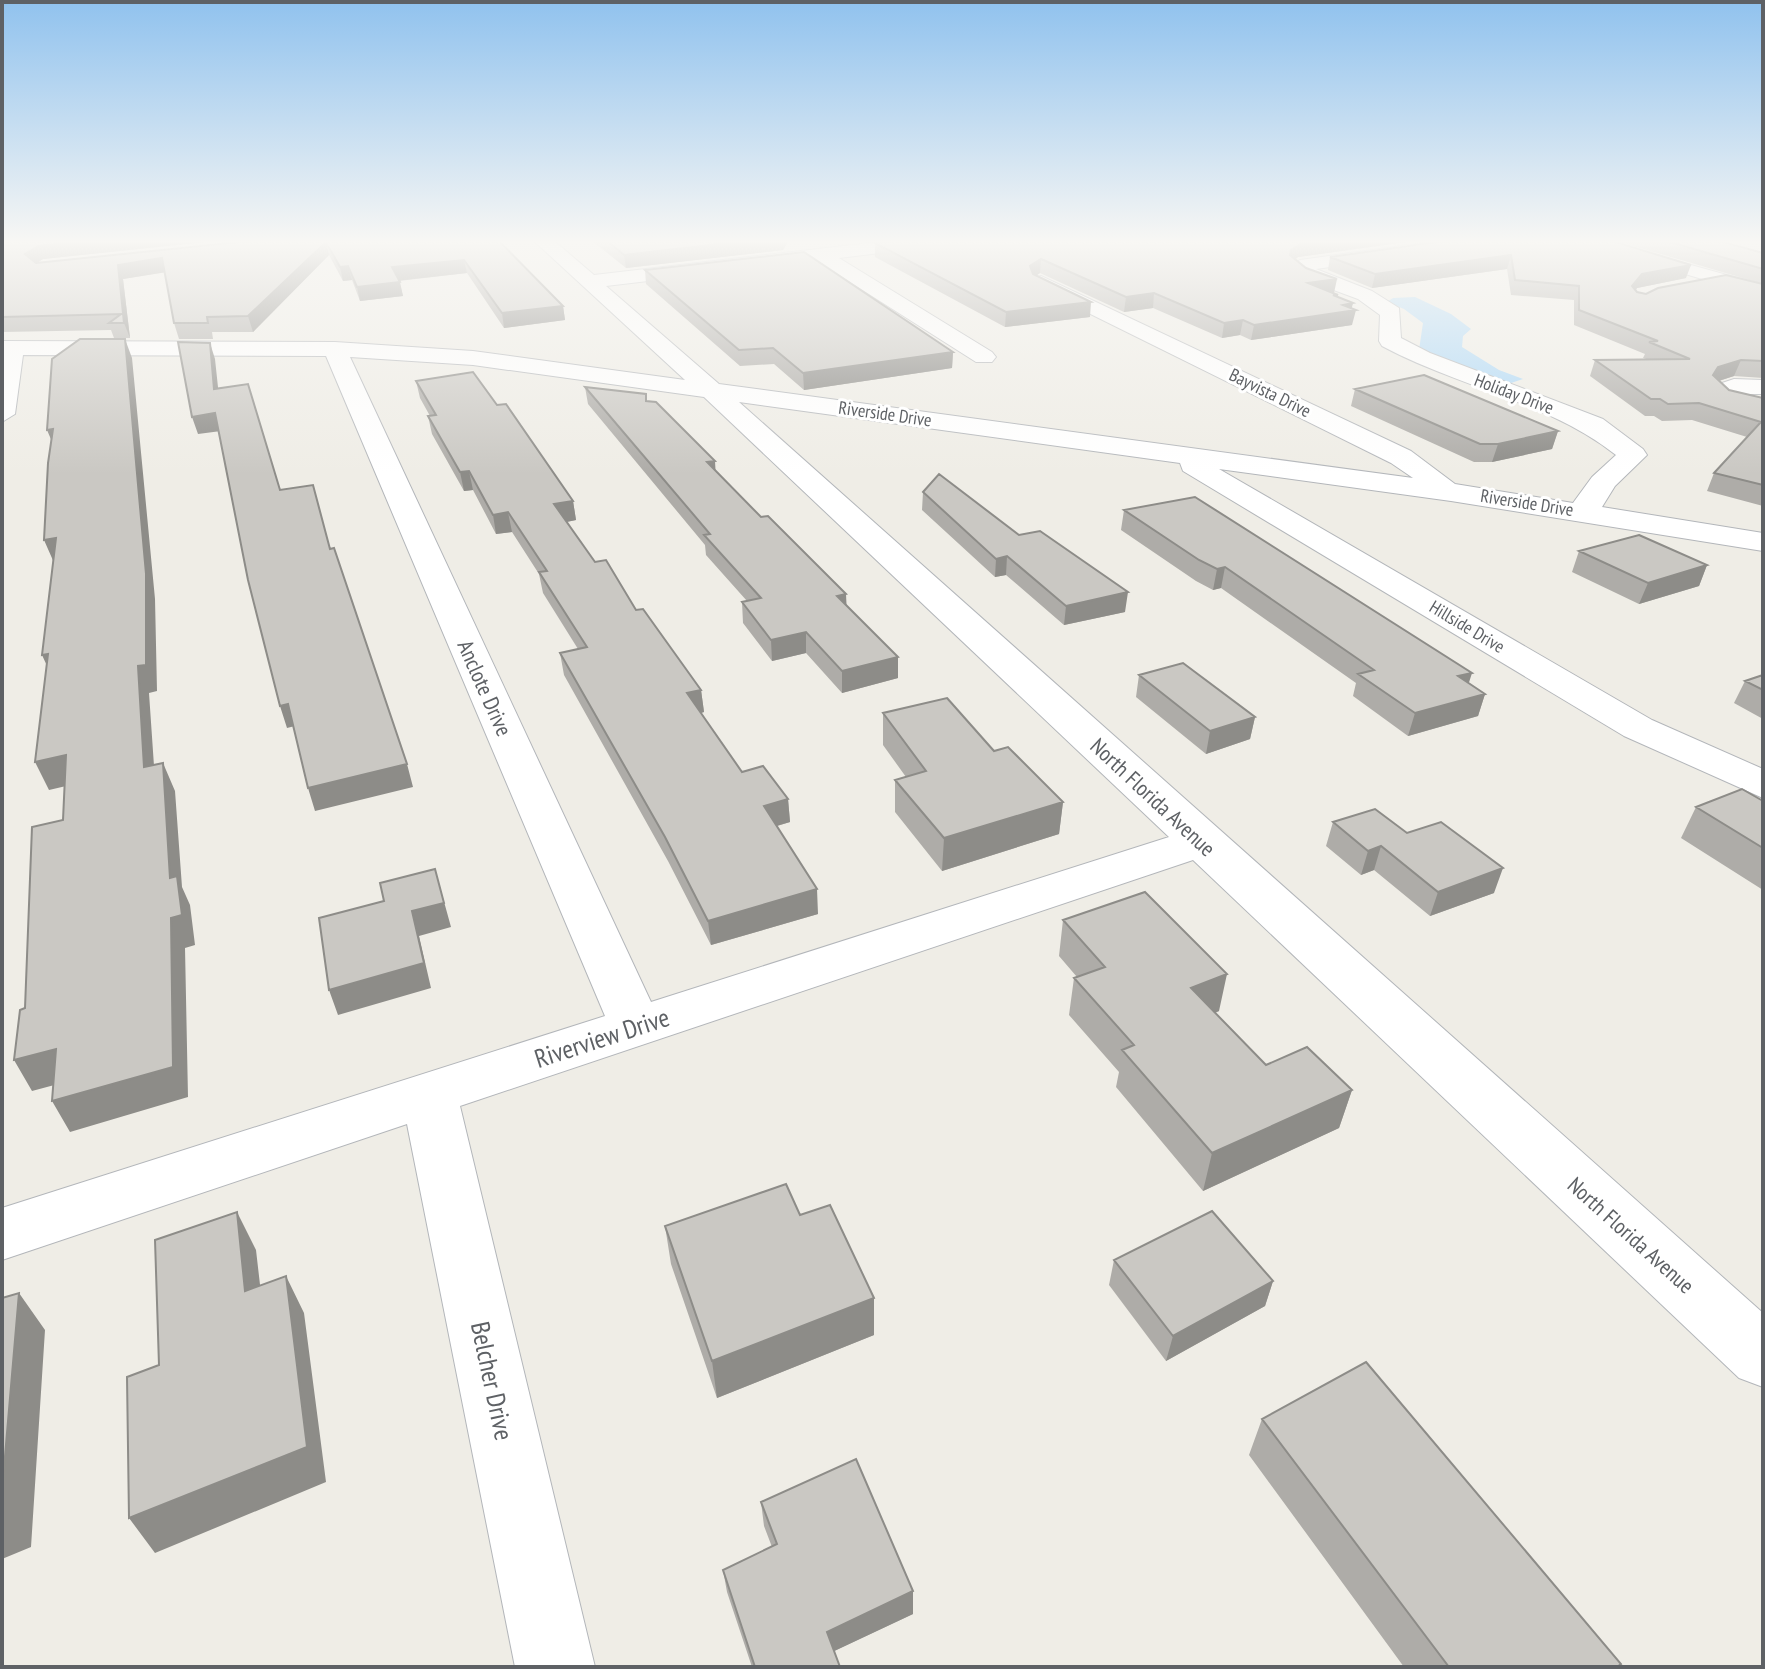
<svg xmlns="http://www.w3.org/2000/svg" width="1765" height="1669" font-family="'PT Sans Narrow',sans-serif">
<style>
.water{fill:#add8f7}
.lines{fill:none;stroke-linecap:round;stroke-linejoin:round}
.minor-casing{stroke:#b3b6ba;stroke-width:2}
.minor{fill:#fff;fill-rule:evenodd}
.wall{fill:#aeaca8}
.shaded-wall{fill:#8d8c88}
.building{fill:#cac8c3;stroke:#8d8c88;stroke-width:2}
.labels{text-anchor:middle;stroke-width:6;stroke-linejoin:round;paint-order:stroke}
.far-street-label{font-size:18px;fill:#5e6165;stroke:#fff}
.street-label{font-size:22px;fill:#5e6165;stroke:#fff}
.near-street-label{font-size:26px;fill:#5e6165;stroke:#fff}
</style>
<rect width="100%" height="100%" fill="#efede6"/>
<path class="water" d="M 1415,297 L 1451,314 L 1471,329 L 1463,336 L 1462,347 L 1499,370 L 1523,379 L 1505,385 L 1419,350 L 1423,323 L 1404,309 L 1387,302 L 1393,298 Z"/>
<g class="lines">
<defs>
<path id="minor" d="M 533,240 L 553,240 L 594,275 L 895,240 L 954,240 L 945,245 L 839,258 L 992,352 L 996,357 L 992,362 L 976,362 L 817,261 L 606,286 L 719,384 L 1413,478 L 1391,463 L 1034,286 L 1031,282 L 1034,278 L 1041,276 L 1411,451 L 1455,484 L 1573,503 L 1592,477 L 1616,455 C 1549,402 1458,387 1382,346 L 1379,341 L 1380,315 L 1358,299 L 1304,279 L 1290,266 L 1300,260 L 1445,240 L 1496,240 L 1487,245 L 1316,269 L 1372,291 L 1399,308 L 1401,338 L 1430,353 L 1603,419 L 1643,449 L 1647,455 L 1615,486 L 1602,507 L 1763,533 L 1763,551 L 1451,501 L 1219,469 L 1652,720 L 1763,769 L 1763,798 L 1624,736 L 1183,471 L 1180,463 L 739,402 L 1763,1313 L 1763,1387 L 1739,1378 L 1193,860 L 460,1106 L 595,1667 L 515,1667 L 407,1124 L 2,1260 L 2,1208 L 605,1016 L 326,356 L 23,355 L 15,414 L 2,422 L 2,341 L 335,342 L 473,351 L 685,380 ZM 350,357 L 473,365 L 704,397 L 1169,837 L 651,1002 Z
M 1570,240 L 1601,240 L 1763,285 L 1763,297 Z
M 1734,379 L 1763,380 L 1763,394 L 1740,394 L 1763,399 L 1763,415 L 1724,405 L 1710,391 L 1713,386 Z"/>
</defs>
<use href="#minor" class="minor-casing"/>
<use href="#minor" class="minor"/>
</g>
<path class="wall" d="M 2,240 L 225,240 L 43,259 L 37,263 L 259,240 L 498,240 L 563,306 L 565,320 L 504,328 L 467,273 L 399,281 L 403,296 L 360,301 L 352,280 L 343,281 L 329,255 L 253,332 L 212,332 L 213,339 L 179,339 L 174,323 L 165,272 L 123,279 L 130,338 L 114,338 L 111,330 L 2,332 Z
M 591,240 L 789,240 L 783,250 L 626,268 Z
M 900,240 L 1421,240 L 1298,257 L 1296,259 L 1338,297 L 1353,303 L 1351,308 L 1352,325 L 1251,340 L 1240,335 L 1222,338 L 1153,308 L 1124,312 L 1040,273 L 1036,276 L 1090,317 L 1005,327 L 875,257 L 875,243 Z
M 1451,240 L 1686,278 L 1637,288 L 1636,290 L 1637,292 L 1646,294 L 1763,284 L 1763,378 L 1734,376 L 1719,381 L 1729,390 L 1763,398 L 1763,506 L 1707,491 L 1714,473 L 1747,437 L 1692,420 L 1662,421 L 1654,416 L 1645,416 L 1590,376 L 1595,360 L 1646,359 L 1643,358 L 1645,354 L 1574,325 L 1574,300 L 1511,295 L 1507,269 L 1372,288 L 1328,270 L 1330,257 Z
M 1613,240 L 1716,240 L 1763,253 L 1763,284 Z
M 645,270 L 953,352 L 952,368 L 804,390 L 774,364 L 740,366 L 646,284 Z
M 416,381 L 497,405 L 573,501 L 576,520 L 566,522 L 595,562 L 701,690 L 704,712 L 701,713 L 742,772 L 788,799 L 790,822 L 777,826 L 818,914 L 711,945 L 668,861 L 564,675 L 560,653 L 578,649 L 543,593 L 539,574 L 512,532 L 496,534 L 473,490 L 464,491 L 432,434 L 428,416 L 430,416 L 420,398 Z
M 585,387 L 646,394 L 647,401 L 846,606 L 898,678 L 842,693 L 806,653 L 772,661 L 743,623 L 742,602 L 747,601 L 706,555 L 705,545 L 588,404 Z
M 1355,389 L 1558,431 L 1552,449 L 1492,462 L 1474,462 L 1351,406 Z
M 923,492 L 1019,535 L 1125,612 L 1064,625 L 1006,575 L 995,577 L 922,510 Z
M 1124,510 L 1469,683 L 1485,694 L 1478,716 L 1408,736 L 1353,696 L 1356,683 L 1221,588 L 1213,590 L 1196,581 L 1121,530 Z
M 1579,551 L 1707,565 L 1699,586 L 1639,604 L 1572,572 Z
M 1139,675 L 1255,717 L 1250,739 L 1206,754 L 1136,697 Z
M 1763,675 L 1763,719 L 1734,703 L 1745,681 Z
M 883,713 L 994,751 L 1063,802 L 1059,834 L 942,871 L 895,812 L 895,780 L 906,777 L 883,745 Z
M 1763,801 L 1763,890 L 1681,838 L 1696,807 Z
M 1333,822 L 1407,833 L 1494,893 L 1430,916 L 1374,870 L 1361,875 L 1326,846 Z
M 1063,920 L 1219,1011 L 1215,1013 L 1266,1065 L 1352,1090 L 1339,1128 L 1203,1191 L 1116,1087 L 1119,1072 L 1069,1015 L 1074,978 L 1077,977 L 1059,956 Z
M 800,1215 L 874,1335 L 717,1398 L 671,1264 L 665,1226 Z
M 1114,1260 L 1273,1281 L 1265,1306 L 1166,1361 L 1109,1285 Z
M 1262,1419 L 1618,1667 L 1404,1667 L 1249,1455 Z
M 761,1502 L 913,1591 L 913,1614 L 834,1651 L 840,1667 L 752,1667 L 727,1592 L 723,1570 L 772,1547 L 764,1526 Z"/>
<path class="shaded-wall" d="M 92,240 L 225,240 L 43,259 L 30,267 L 25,254 L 38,246 Z
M 751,240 L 789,240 L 783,250 L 626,268 L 624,255 Z
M 1329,240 L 1421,240 L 1298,257 L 1288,263 L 1291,250 L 1301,244 Z
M 326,242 L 329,255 L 253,332 L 248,316 Z
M 1511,255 L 1507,269 L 1372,288 L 1375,274 Z
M 162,258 L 167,272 L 123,279 L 130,338 L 124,323 L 118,265 Z
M 1041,259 L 1040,273 L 1029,280 L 1030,266 Z
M 464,260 L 467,273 L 395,281 L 392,267 Z
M 1691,265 L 1686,278 L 1637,288 L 1627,300 L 1632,286 L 1642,274 Z
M 348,266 L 352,280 L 343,281 L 340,267 Z
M 1337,279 L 1334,293 L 1308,283 Z
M 400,282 L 403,296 L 360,301 L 357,287 Z
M 1154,293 L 1153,308 L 1124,312 L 1126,297 Z
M 1091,302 L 1090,317 L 1005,327 L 1006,312 Z
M 1353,303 L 1351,311 L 1356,310 L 1352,325 L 1251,340 L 1254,325 Z
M 563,306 L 565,320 L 504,328 L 502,313 Z
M 1243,320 L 1240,335 L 1222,338 L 1224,323 Z
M 125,339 L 132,358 L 155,599 L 157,691 L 149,693 L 156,795 L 144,767 L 138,666 Z
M 210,343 L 215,359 L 220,406 L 214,389 Z
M 953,352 L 952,368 L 804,390 L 803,373 Z
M 1741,360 L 1734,376 L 1712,383 L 1713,375 L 1718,367 Z
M 215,413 L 221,431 L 198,434 L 192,417 Z
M 53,429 L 56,451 L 47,430 Z
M 1558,431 L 1552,449 L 1492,462 L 1498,444 Z
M 715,461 L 716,479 L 707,462 Z
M 469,471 L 473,490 L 464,491 L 460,472 Z
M 573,501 L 576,520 L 557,524 L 554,504 Z
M 508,512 L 512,532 L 496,534 L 493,515 Z
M 56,538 L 55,565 L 44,540 Z
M 1007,556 L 1006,575 L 995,577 L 996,559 Z
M 1707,565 L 1699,586 L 1639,604 L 1648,583 Z
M 1225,567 L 1221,588 L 1213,590 L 1217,569 Z
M 1128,592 L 1125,612 L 1064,625 L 1066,606 Z
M 846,594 L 847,615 L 837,596 Z
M 806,632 L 806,653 L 772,661 L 771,640 Z
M 48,654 L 54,681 L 42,655 Z
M 898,657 L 898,678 L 842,693 L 842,671 Z
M 1472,673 L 1465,695 L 1458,676 Z
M 701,690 L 704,712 L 690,716 L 687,693 Z
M 1485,694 L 1478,716 L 1408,736 L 1415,713 Z
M 288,704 L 295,726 L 287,728 L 280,706 Z
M 1255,717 L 1250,739 L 1206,754 L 1210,731 Z
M 66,755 L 79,783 L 49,790 L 35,762 Z
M 163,763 L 175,791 L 182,887 L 190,905 L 195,945 L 185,948 L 188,1097 L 70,1132 L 52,1101 L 171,918 L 170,878 Z
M 407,764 L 413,787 L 315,811 L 308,788 Z
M 788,799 L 790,822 L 766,829 L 764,806 Z
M 1063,802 L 1059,834 L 942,871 L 944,838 Z
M 1381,846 L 1374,870 L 1361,875 L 1368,851 Z
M 1503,868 L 1494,893 L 1430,916 L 1438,892 Z
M 435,869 L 451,927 L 419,936 L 431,988 L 338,1015 L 329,990 L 412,911 Z
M 817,889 L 818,914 L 711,945 L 708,921 Z
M 1227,974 L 1219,1011 L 1184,1025 L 1191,988 Z
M 56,1049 L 73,1080 L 32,1091 L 14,1060 Z
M 1352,1090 L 1339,1128 L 1203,1191 L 1212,1153 Z
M 237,1212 L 256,1250 L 265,1328 L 245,1291 Z
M 286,1276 L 304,1313 L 326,1482 L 155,1553 L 129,1518 Z
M 1273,1281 L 1265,1306 L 1166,1361 L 1173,1336 Z
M 19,1293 L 45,1330 L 31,1547 L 2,1559 L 2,1491 Z
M 874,1298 L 874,1335 L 717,1398 L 712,1361 Z
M 913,1591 L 913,1614 L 828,1654 L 827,1632 Z"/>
<path class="building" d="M 2,240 L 92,240 L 38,246 L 25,254 L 36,263 L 259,240 L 498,240 L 563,306 L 502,313 L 464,260 L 392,267 L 400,282 L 357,287 L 348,266 L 340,267 L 326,242 L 248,316 L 207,317 L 208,323 L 174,323 L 162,258 L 118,265 L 124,323 L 109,323 L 121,314 L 2,317 Z
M 606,240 L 751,240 L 624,255 Z
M 900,240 L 1329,240 L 1301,244 L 1291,250 L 1290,255 L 1306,268 L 1337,279 L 1308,283 L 1338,295 L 1333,295 L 1353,303 L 1343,305 L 1356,310 L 1254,325 L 1243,320 L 1224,323 L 1154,293 L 1126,297 L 1041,259 L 1030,266 L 1033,274 L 1091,302 L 1006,312 L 875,243 Z
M 1451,240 L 1609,240 L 1691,265 L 1642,274 L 1632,286 L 1637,292 L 1646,294 L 1658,288 L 1726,275 L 1763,284 L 1763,361 L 1741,360 L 1718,367 L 1713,375 L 1729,390 L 1763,398 L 1763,485 L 1714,473 L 1761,422 L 1699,403 L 1668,404 L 1660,399 L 1651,399 L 1595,360 L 1690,359 L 1649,342 L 1658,341 L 1579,310 L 1579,286 L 1515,280 L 1511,255 L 1375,274 L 1330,257 Z
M 1663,240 L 1716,240 L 1763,253 L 1763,269 Z
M 804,252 L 953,352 L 803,373 L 773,348 L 739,350 L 645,270 Z
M 80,339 L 125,339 L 146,574 L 146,665 L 138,666 L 144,767 L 163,763 L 170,878 L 177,876 L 182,915 L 171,918 L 173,1067 L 52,1101 L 56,1049 L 14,1060 L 20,1010 L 25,1008 L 32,827 L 63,820 L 66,755 L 35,762 L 48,654 L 42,655 L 56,538 L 44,540 L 48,463 L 53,429 L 47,430 L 52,359 Z
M 178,342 L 210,343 L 214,389 L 248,384 L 280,490 L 313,485 L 330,549 L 334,548 L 407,764 L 308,788 L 288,704 L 280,706 L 248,580 L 215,413 L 192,417 Z
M 473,372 L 497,405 L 506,404 L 573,501 L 554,504 L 595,562 L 606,560 L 636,610 L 643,609 L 701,690 L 687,693 L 742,772 L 763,766 L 788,799 L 764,806 L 817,889 L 708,921 L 665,837 L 560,653 L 587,647 L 539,572 L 547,571 L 508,512 L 493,515 L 469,471 L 460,472 L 428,416 L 436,415 L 416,381 Z
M 1424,375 L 1558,431 L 1498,444 L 1480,444 L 1355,389 Z
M 585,387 L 646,394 L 646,401 L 656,402 L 715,461 L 707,462 L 761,517 L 768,516 L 846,594 L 837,596 L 898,657 L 842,671 L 806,632 L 771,640 L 742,602 L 761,598 L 704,535 L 710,534 Z
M 939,474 L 1019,535 L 1040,531 L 1128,592 L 1066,606 L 1007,556 L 996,559 L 923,492 Z
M 1195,497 L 1472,673 L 1458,676 L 1485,694 L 1415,713 L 1358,674 L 1374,670 L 1225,567 L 1217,569 L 1199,560 L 1124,510 Z
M 1639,535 L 1707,565 L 1648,583 L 1579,551 Z
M 1183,663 L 1255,717 L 1210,731 L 1139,675 Z
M 1763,675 L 1763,690 L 1745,681 Z
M 947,698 L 994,751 L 1008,747 L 1063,802 L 944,838 L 895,780 L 926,771 L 883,713 Z
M 1742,789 L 1763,801 L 1763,848 L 1696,807 Z
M 1375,809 L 1407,833 L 1441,822 L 1503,868 L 1438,892 L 1381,846 L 1368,851 L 1333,822 Z
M 435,869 L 444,903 L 412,911 L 424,963 L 329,990 L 319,918 L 384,901 L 380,883 Z
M 1145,892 L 1227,974 L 1191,988 L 1266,1065 L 1307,1047 L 1352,1090 L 1212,1153 L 1122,1050 L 1134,1045 L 1074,978 L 1105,967 L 1063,920 Z
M 786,1184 L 800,1215 L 830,1205 L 874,1298 L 712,1361 L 665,1226 Z
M 1212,1211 L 1273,1281 L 1173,1336 L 1114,1260 Z
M 237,1212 L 245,1291 L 286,1276 L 307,1447 L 129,1518 L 127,1377 L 159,1365 L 155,1240 Z
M 19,1293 L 2,1491 L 2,1298 Z
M 1366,1362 L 1621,1664 L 1617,1667 L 1449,1667 L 1262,1419 Z
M 856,1459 L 913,1591 L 827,1632 L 840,1667 L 755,1667 L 723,1570 L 777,1544 L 761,1502 Z"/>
<linearGradient id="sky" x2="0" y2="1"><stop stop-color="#90c2ee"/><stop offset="0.51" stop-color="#f8f7f4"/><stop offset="1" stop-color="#f8f7f4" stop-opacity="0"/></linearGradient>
<rect width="1765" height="474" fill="url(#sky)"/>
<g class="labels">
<g class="far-street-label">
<text transform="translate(1270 393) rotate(26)" y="6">Bayvista Drive</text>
<text transform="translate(1514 394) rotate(21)" y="6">Holiday Drive</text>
<text transform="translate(885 414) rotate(8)" y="6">Riverside Drive</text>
<text transform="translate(1527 503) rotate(9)" y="6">Riverside Drive</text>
<text transform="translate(1467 627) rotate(31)" y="6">Hillside Drive</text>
</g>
<g class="street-label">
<text transform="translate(485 688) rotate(66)" y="8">Anclote Drive</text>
<text transform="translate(1153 797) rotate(43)" y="8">North Florida Avenue</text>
<text transform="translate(1631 1235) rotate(42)" y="8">North Florida Avenue</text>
</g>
<g class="near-street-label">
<text transform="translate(602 1038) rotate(-18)" y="9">Riverview Drive</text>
<text transform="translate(492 1381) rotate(78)" y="9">Belcher Drive</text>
</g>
</g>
<rect width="1765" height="1669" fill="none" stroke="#5e6165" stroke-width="8"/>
</svg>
